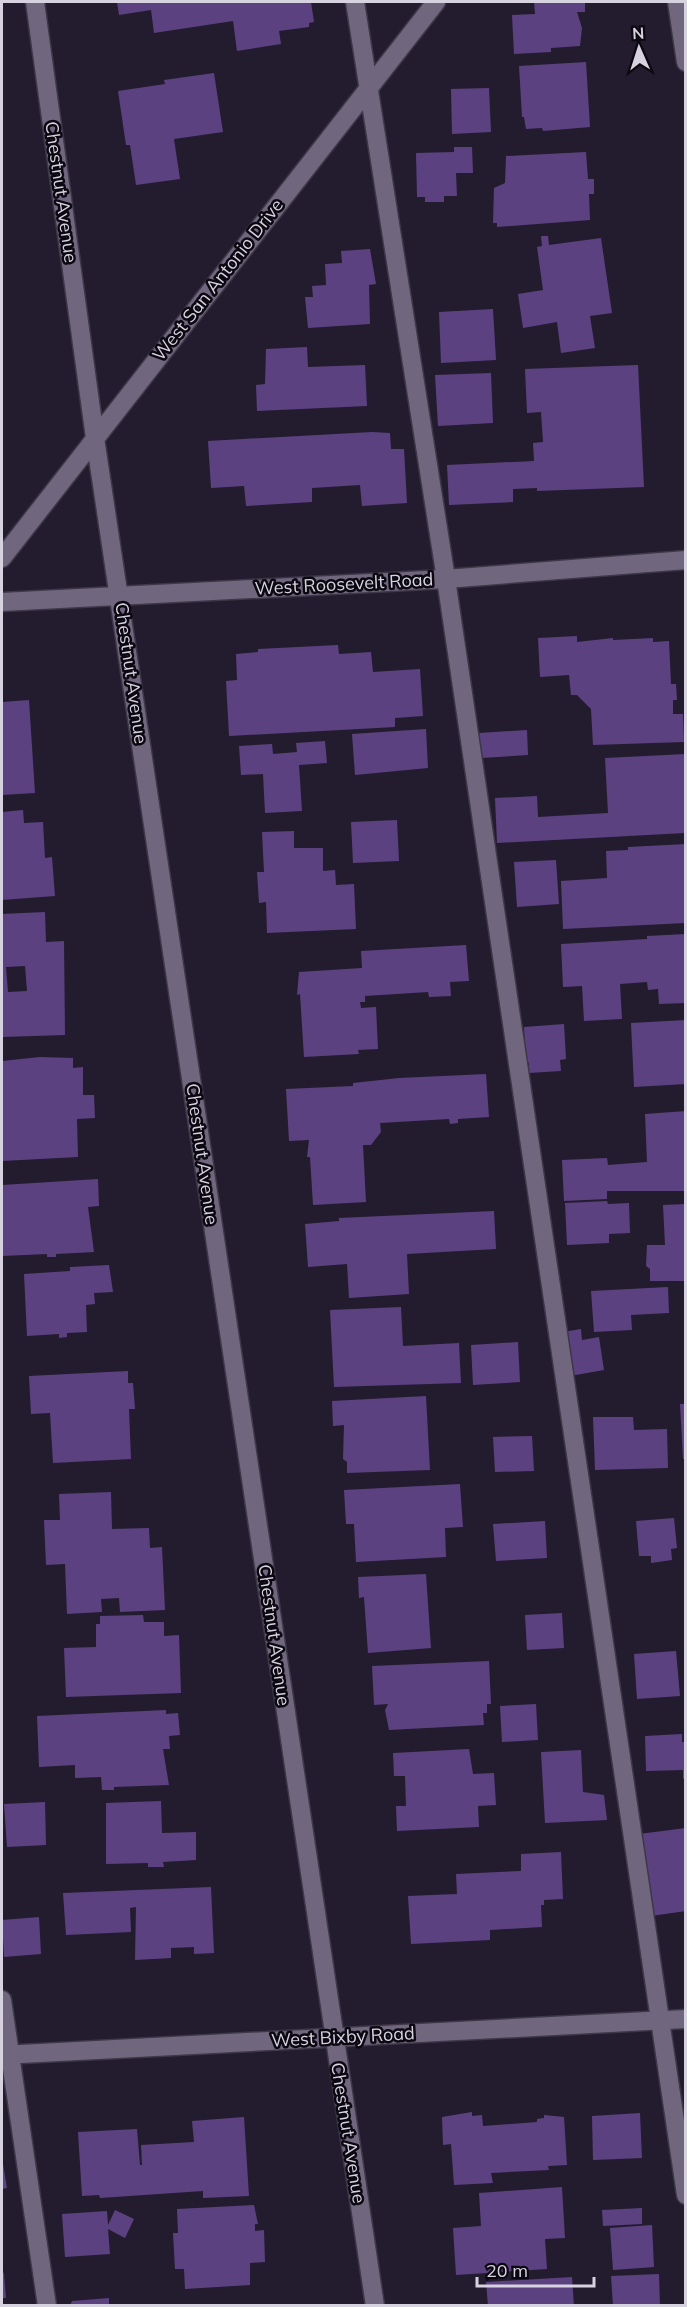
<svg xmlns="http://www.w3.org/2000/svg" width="687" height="2307" font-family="Mulish,sans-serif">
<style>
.building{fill:#5c4180;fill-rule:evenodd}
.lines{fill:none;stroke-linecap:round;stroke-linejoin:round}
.lane-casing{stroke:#3d3747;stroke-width:21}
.street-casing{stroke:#3d3747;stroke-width:21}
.secondary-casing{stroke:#3d3747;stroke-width:21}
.lane{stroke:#70677f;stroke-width:18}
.street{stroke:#70677f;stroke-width:18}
.secondary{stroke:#70677f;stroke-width:18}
.labels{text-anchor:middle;stroke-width:5;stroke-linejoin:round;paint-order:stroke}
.street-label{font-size:18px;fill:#d7d2e0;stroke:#0b0811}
</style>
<rect width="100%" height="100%" fill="#231c2f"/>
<path class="building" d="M 117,2 L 311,2 L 314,22 L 309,23 L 309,27 L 279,31 L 281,44 L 237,51 L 233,21 L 154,33 L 151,10 L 119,15 Z
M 534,2 L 585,2 L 585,12 L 577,12 L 582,28 L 580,46 L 551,48 L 551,52 L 514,54 L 512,15 L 535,14 Z
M 586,62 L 590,127 L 543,131 L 542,128 L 526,129 L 524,117 L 522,117 L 519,66 Z
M 214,73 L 223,132 L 174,139 L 180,179 L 136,185 L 130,145 L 126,145 L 118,91 L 165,84 L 164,80 Z
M 489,88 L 491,132 L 452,134 L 451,89 Z
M 454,147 L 472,147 L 473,173 L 456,173 L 457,196 L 444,196 L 444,202 L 425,202 L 425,197 L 417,197 L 416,153 L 454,152 Z
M 586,152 L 588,179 L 594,179 L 594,194 L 589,194 L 590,220 L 497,227 L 497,223 L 493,223 L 494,188 L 505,183 L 506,156 Z
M 541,236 L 548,236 L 549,245 L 601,238 L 612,313 L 590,316 L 595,348 L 561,353 L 557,322 L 523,328 L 518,294 L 543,290 L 537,247 L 542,246 Z
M 370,249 L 376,284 L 369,285 L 370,324 L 308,328 L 305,297 L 313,297 L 312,286 L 326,285 L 325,264 L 342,263 L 341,251 Z
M 493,309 L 496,360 L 441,363 L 439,312 Z
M 307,347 L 308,367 L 365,365 L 367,406 L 257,411 L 256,385 L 265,384 L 266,349 Z
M 638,365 L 644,487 L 537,491 L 537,488 L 513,489 L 513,502 L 449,505 L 447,465 L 534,461 L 533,443 L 543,442 L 541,412 L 527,413 L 525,369 Z
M 491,373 L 493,423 L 438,426 L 435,375 Z
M 372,432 L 390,433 L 391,449 L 404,449 L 407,503 L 362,506 L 360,485 L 312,488 L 312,502 L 246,506 L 244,486 L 211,488 L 208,441 Z
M 577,636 L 577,642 L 613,638 L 613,640 L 653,638 L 653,642 L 669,641 L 671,684 L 676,684 L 677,700 L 673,700 L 673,714 L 683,714 L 684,742 L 593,745 L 591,709 L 577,695 L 571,695 L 569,675 L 540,677 L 538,638 Z
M 338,645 L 339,654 L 371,652 L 373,672 L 420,669 L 423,716 L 395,718 L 395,727 L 229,736 L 226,681 L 237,680 L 236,654 L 258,652 L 258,649 Z
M 29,700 L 35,793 L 2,795 L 2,702 Z
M 426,729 L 428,768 L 355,775 L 352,734 Z
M 527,730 L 528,755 L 481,758 L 479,733 Z
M 325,741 L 327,763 L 299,765 L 302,811 L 265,813 L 263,774 L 241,775 L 239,746 L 272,744 L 273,754 L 297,752 L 296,743 Z
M 686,754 L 685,833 L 497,843 L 495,798 L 537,796 L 538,817 L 608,813 L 605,758 Z
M 23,810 L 24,823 L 43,822 L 45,858 L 52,857 L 55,896 L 2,900 L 2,812 Z
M 397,820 L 399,861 L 353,863 L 351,822 Z
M 294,831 L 294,848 L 323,848 L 323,871 L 335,870 L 336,885 L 354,884 L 356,929 L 267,933 L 266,902 L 259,903 L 257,872 L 264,872 L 262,832 Z
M 686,844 L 686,923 L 563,929 L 561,881 L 607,878 L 606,851 L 628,850 L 628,847 Z
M 556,860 L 559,904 L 517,907 L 514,862 Z
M 45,912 L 46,942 L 64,941 L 65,1035 L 2,1037 L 2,914 ZM 25,966 L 27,991 L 8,992 L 6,967 Z
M 686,934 L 686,1003 L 659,1004 L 658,989 L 648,990 L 647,982 L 620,984 L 622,1019 L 584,1021 L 582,986 L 563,987 L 561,944 L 647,939 L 647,936 Z
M 466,945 L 469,981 L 450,982 L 451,996 L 429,997 L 428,992 L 365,996 L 365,1002 L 360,1002 L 361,1008 L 376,1007 L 378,1049 L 358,1050 L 359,1054 L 304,1057 L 300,994 L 297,995 L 299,972 L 362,968 L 361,951 Z
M 686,1020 L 686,1084 L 634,1087 L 631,1023 Z
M 564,1024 L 566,1059 L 560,1060 L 561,1071 L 529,1073 L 529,1063 L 526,1063 L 524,1027 Z
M 40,1057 L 73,1058 L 73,1068 L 83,1067 L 83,1095 L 94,1095 L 95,1118 L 77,1119 L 78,1157 L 2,1161 L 2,1061 Z
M 486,1074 L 489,1117 L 458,1119 L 458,1123 L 450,1124 L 449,1119 L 380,1123 L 381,1132 L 371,1145 L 363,1145 L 366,1202 L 313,1205 L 310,1157 L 307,1157 L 309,1140 L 289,1141 L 286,1089 L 353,1086 L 353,1083 L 399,1078 Z
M 686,1111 L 686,1191 L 607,1191 L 607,1199 L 564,1201 L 562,1160 L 607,1158 L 608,1165 L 647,1162 L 645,1114 Z
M 98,1179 L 99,1206 L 88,1207 L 94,1252 L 56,1254 L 56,1257 L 47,1257 L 47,1254 L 2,1256 L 2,1185 Z
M 607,1201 L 608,1204 L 629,1203 L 630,1233 L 609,1234 L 609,1243 L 567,1245 L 565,1203 Z
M 686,1204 L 686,1281 L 650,1281 L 650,1269 L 646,1266 L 647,1245 L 665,1245 L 663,1205 Z
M 494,1211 L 496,1249 L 407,1254 L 409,1294 L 349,1298 L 347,1264 L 308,1267 L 305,1224 L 339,1221 L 339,1218 Z
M 109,1265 L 113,1292 L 94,1293 L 95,1304 L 86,1305 L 87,1332 L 67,1333 L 67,1337 L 59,1338 L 59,1334 L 27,1336 L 24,1274 L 70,1271 L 70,1267 Z
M 668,1287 L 669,1313 L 631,1315 L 632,1330 L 594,1332 L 591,1291 Z
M 401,1307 L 403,1346 L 459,1343 L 461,1383 L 334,1387 L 330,1310 Z
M 581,1329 L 582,1340 L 599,1337 L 604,1370 L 570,1376 L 563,1332 Z
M 518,1342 L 520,1382 L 473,1385 L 471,1345 Z
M 128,1371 L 128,1383 L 133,1383 L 135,1409 L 129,1409 L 131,1459 L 53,1463 L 50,1413 L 31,1414 L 29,1376 Z
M 426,1396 L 430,1470 L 347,1473 L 347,1462 L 343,1459 L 344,1425 L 333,1426 L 332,1401 Z
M 680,1404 L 686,1404 L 686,1459 L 683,1459 Z
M 593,1417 L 633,1417 L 634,1430 L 667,1429 L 668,1468 L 595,1470 Z
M 532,1436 L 534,1471 L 495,1472 L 493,1437 Z
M 460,1484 L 463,1527 L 445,1528 L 446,1557 L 356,1562 L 354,1524 L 346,1524 L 344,1490 Z
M 111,1492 L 112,1529 L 149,1528 L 150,1548 L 162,1547 L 165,1610 L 120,1612 L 119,1598 L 101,1599 L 102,1612 L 67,1614 L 65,1564 L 46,1565 L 44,1520 L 60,1520 L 59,1494 Z
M 674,1518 L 677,1548 L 671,1549 L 672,1560 L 651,1563 L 651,1556 L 639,1556 L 636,1521 Z
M 545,1521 L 547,1558 L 496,1561 L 493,1524 Z
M 426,1574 L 431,1648 L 368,1653 L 364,1597 L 359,1598 L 358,1577 Z
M 562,1613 L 564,1648 L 527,1650 L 525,1615 Z
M 143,1615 L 144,1622 L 164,1622 L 164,1636 L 179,1635 L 181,1693 L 66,1697 L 64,1648 L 96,1647 L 96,1624 L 100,1624 L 100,1616 Z
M 676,1651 L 680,1696 L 637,1699 L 634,1654 Z
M 489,1661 L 491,1704 L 487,1704 L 487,1713 L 483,1713 L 484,1725 L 389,1730 L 385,1710 L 388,1704 L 374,1705 L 372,1666 Z
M 536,1704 L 538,1740 L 502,1742 L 500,1706 Z
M 166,1710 L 166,1714 L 178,1713 L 180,1735 L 169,1736 L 170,1749 L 163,1749 L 169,1785 L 114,1787 L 114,1790 L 102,1790 L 101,1777 L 75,1778 L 75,1765 L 39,1767 L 37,1716 Z
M 682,1734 L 682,1742 L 686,1742 L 686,1778 L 683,1779 L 683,1770 L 646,1771 L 645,1736 Z
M 469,1749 L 473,1774 L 494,1773 L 496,1805 L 478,1806 L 479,1827 L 397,1831 L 396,1806 L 406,1806 L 405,1776 L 394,1776 L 393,1753 Z
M 581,1750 L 583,1792 L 604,1795 L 607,1820 L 545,1823 L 541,1752 Z
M 161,1801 L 162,1833 L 196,1832 L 196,1860 L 163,1862 L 164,1867 L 148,1867 L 148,1863 L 106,1864 L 106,1803 Z
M 45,1802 L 46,1845 L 7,1847 L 4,1804 Z
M 686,1828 L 686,1911 L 651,1916 L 639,1834 Z
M 561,1852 L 563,1899 L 544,1900 L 544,1905 L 541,1905 L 542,1927 L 490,1930 L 490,1940 L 411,1944 L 408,1896 L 457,1894 L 456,1874 L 521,1871 L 521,1854 Z
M 211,1887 L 214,1953 L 194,1954 L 194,1947 L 171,1948 L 171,1958 L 135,1960 L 136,1907 L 130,1908 L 131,1932 L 66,1935 L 63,1893 Z
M 39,1917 L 41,1954 L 4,1957 L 2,1920 Z
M 472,2112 L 472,2116 L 482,2115 L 483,2126 L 537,2122 L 537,2119 L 544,2118 L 544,2115 L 564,2117 L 567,2165 L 548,2166 L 549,2170 L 491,2173 L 493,2183 L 454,2185 L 451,2144 L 443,2145 L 442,2117 Z
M 640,2113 L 642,2158 L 593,2160 L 592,2116 Z
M 244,2117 L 249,2196 L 203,2198 L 203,2191 L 100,2198 L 99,2195 L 82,2196 L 78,2132 L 137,2129 L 140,2165 L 142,2165 L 141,2145 L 194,2142 L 192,2121 Z
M 2,2158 L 7,2188 L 2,2189 Z
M 562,2187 L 565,2238 L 545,2239 L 547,2269 L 456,2275 L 453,2228 L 481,2226 L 479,2193 Z
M 254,2205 L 258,2224 L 255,2224 L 255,2231 L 264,2230 L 265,2262 L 250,2263 L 250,2285 L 185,2289 L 184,2269 L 175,2269 L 173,2233 L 178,2233 L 177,2209 Z
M 642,2208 L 642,2224 L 603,2226 L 602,2210 Z
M 115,2210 L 134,2219 L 125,2238 L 108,2229 L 110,2254 L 65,2257 L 62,2214 L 107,2211 L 108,2225 Z
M 652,2225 L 654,2267 L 613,2270 L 610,2228 Z
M 2,2269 L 4,2274 L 6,2298 L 2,2298 Z
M 659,2274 L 660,2306 L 613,2306 L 611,2276 Z
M 572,2277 L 574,2306 L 488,2306 L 486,2282 Z
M 109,2298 L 109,2306 L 70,2306 L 72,2301 Z"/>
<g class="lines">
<defs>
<path id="lane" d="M 355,2 L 446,579 L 686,2195
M 2,2000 L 47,2306"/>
<path id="street" d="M 35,2 L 95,438 L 375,2306
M 677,2 L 686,62
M 2,558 L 436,2
M 2,602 L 446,579 L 686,560"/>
<path id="secondary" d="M 2,2055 L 686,2019"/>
</defs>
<use href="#lane" class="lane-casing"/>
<use href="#street" class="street-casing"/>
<use href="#secondary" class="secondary-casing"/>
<use href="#lane" class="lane"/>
<use href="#street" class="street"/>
<use href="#secondary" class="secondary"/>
</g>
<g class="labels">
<g class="street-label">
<text transform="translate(61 192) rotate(82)" y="6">Chestnut Avenue</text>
<text transform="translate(218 280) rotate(-52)" y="6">West San Antonio Drive</text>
<text transform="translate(344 584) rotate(-3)" y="6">West Roosevelt Road</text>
<text transform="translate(131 673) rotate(82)" y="6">Chestnut Avenue</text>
<text transform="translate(202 1154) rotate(82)" y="6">Chestnut Avenue</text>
<text transform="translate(274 1635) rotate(82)" y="6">Chestnut Avenue</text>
<text transform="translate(343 2037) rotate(-3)" y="6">West Bixby Road</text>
<text transform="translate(348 2133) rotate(81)" y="6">Chestnut Avenue</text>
</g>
</g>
<rect width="687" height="2307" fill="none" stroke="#d7d2e0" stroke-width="6"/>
<g transform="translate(639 48) rotate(357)" stroke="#0b0811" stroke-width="4.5" paint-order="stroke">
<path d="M0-4.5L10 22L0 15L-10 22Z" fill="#d7d2e0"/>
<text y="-9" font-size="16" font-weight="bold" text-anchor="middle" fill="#d7d2e0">N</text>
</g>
<path d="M477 2277v9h117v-9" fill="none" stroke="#d7d2e0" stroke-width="3"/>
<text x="486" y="2277" font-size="18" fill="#d7d2e0" stroke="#0b0811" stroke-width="4.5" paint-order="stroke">20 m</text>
</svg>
